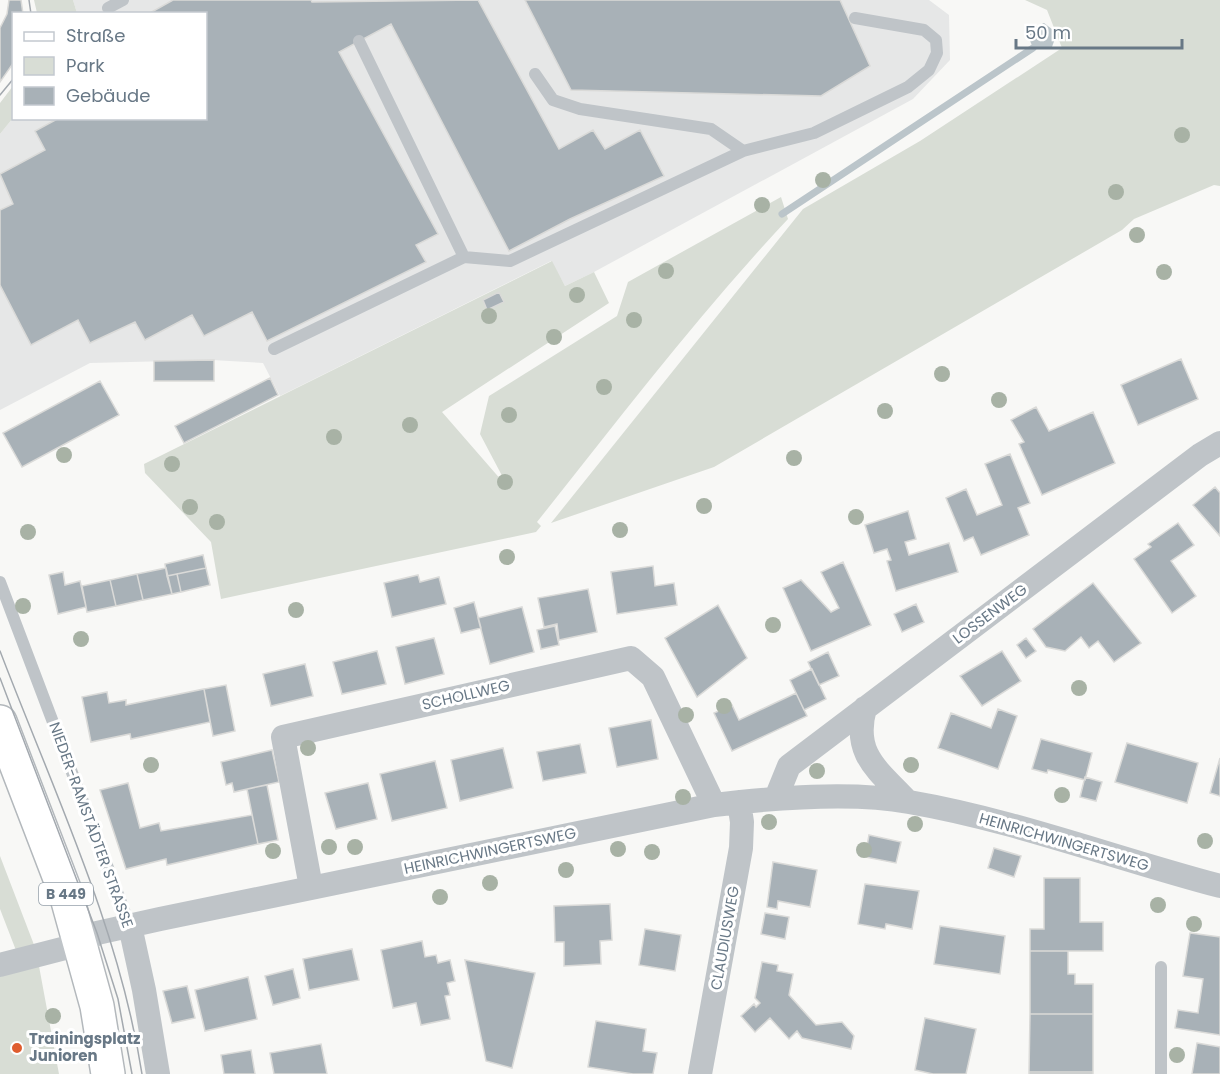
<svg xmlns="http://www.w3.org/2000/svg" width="1220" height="1074" font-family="Poppins,sans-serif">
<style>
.built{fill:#e6e7e7}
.green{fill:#d8ddd5}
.water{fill:#bbc5ca}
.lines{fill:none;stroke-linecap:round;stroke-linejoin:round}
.stream{stroke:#bbc5ca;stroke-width:7}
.building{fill:#a8b1b7;stroke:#dadad8;stroke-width:1.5}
.primary-casing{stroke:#b3b8bc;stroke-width:36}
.lane{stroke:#bfc4c8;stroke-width:12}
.street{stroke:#bfc4c8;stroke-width:24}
.primary{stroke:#fff;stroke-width:33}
.tram{stroke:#a3a9af;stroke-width:1.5}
.tree{fill:#a8b2a5}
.poi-dot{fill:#df5d2f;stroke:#fff;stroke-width:2}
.labels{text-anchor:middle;stroke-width:6;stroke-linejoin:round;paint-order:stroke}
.shield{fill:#fff;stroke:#95a0aa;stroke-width:1.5}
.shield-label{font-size:14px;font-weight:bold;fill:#687886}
.street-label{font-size:15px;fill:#687886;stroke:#fff}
.poi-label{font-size:15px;font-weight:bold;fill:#687886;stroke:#fff;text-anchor:start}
</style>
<rect width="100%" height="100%" fill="#f8f8f6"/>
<path class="built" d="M 73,0 L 929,0 L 949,15 L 950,60 L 913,99 L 594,272 L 565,286 L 551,261 L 280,396 L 263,363 L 212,360 L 90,363 L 0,410 L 0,134 L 13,118 L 206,118 L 206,14 L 77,13 Z"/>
<path class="green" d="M 34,0 L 73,0 L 77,13 L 37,13 Z
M 1025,0 L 1220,0 L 1220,186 L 1214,185 L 1134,219 L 1122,230 L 714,467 L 551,523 L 803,209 L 920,141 L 1062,48 L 1047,10 Z
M 13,86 L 13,118 L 0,134 L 0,103 Z
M 781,197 L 788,219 C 698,315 619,419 537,522 L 541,526 L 536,532 L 221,599 L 211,542 L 145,473 L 144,464 L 552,261 L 565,286 L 594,272 L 609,303 L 442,412 L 509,489 L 480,434 L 489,396 L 617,316 L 628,282 Z
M 0,856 L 36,950 L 59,1074 L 0,1074 L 0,959 L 17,953 L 0,909 Z"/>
<path class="water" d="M 1044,23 L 1057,33 L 1052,47 L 1033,48 L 1026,31 Z"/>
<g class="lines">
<path class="stream" d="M 782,214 L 1033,48"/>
</g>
<path class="building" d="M 9,0 L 21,0 L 23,14 L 14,14 L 14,62 L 0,82 L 0,28 L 7,14 Z
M 173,0 L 311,0 L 312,2 L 478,0 L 559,149 L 593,130 L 605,149 L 640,130 L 664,176 L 570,219 L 509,251 L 391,24 L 339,52 L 438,234 L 416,245 L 426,262 L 267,341 L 252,312 L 204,336 L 192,315 L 145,340 L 135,322 L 90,343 L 78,320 L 31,345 L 0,285 L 0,210 L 13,204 L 0,174 L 45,150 L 35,131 L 59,118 L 206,118 L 206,14 L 148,14 Z
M 525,0 L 840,0 L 870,66 L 821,96 L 571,90 Z
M 499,292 L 504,302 L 487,310 L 483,300 Z
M 1181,359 L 1198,399 L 1138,425 L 1121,385 Z
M 214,360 L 214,381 L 154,381 L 154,361 Z
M 270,378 L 278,395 L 184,443 L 175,426 Z
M 100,381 L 119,415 L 22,467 L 3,433 Z
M 1036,407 L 1049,431 L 1093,412 L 1115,463 L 1042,495 L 1019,444 L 1024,442 L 1011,420 Z
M 1010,454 L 1030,503 L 1018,508 L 1029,535 L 981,555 L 973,537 L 964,541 L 946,498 L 966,489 L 977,515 L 1002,505 L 985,464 Z
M 1215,487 L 1220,493 L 1220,536 L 1193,505 Z
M 908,511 L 916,539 L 905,542 L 909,555 L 949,543 L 958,572 L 896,591 L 887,561 L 891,560 L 887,549 L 874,553 L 865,525 Z
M 1178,523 L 1194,545 L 1171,561 L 1196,596 L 1172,613 L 1134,559 L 1151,547 L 1148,544 Z
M 203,555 L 206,568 L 167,576 L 165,564 Z
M 843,562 L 871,625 L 811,651 L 783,588 L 801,580 L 831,612 L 839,608 L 821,572 Z
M 653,566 L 655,586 L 674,583 L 677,605 L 617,614 L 611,572 Z
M 166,568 L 172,594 L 143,600 L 137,574 Z
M 206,568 L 210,585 L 181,592 L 177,574 Z
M 63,572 L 65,585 L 80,581 L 86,607 L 58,614 L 49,575 Z
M 137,574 L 143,600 L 116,606 L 110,580 Z
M 177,574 L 181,592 L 172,594 L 167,576 Z
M 418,575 L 420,582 L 439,577 L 446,604 L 392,617 L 384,583 Z
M 110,580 L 116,606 L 87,612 L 82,586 Z
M 1093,583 L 1141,643 L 1114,662 L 1098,641 L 1089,648 L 1081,637 L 1065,651 L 1046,647 L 1033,629 Z
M 588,589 L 597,632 L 559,640 L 557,624 L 544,627 L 538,598 Z
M 474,602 L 481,628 L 461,633 L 454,608 Z
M 916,604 L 924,622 L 902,632 L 894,614 Z
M 718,605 L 747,658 L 697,697 L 665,638 Z
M 522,607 L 534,652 L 490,664 L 478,618 Z
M 555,626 L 559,645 L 541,649 L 537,630 Z
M 434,638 L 444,674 L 405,684 L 396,647 Z
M 1026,638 L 1036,651 L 1026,658 L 1017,645 Z
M 377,651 L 386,684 L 342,694 L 333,662 Z
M 1002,651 L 1021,681 L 982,706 L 960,676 Z
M 828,652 L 839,676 L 819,685 L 808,662 Z
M 305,664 L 313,696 L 271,706 L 263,674 Z
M 812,669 L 826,699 L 804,710 L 790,680 Z
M 226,685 L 235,731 L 213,736 L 204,689 Z
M 204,689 L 210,722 L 131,739 L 130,734 L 91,742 L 82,697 L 107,692 L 109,703 L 126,700 L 126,705 Z
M 796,693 L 807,716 L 732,751 L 714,713 L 732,705 L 739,720 Z
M 998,709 L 1017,716 L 998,769 L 938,748 L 951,713 L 991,728 Z
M 651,720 L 658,759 L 617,767 L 609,728 Z
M 1041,739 L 1092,753 L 1085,780 L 1048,770 L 1047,773 L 1032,769 Z
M 1127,743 L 1198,763 L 1187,803 L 1115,782 Z
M 580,744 L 586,773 L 543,781 L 537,752 Z
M 503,748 L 513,788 L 460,801 L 451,760 Z
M 272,750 L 279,782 L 234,792 L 232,783 L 226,785 L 221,762 Z
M 1220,758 L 1220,796 L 1210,793 Z
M 435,761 L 447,808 L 392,821 L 380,774 Z
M 1085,777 L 1102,782 L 1096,801 L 1080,797 Z
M 128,783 L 140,828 L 159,823 L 161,831 L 252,815 L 258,844 L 167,865 L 166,859 L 126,869 L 100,790 Z
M 368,783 L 377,819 L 336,829 L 325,793 Z
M 267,785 L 278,840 L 258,844 L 247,789 Z
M 869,835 L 901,842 L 896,863 L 865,857 Z
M 994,848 L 1021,856 L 1014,877 L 988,868 Z
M 773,862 L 817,870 L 810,907 L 778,901 L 777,909 L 767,907 Z
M 1044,878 L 1080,878 L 1080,922 L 1103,922 L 1103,951 L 1030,951 L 1030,929 L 1044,929 Z
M 865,884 L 919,891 L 912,929 L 886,924 L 885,929 L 858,924 Z
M 610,904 L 612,940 L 600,941 L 601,964 L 564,966 L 564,942 L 555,942 L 554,906 Z
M 765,913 L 789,917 L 785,939 L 761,934 Z
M 940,926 L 1005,936 L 1000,974 L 934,964 Z
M 645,929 L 681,935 L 675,971 L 639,965 Z
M 1190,933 L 1220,937 L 1220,1035 L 1175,1028 L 1178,1010 L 1198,1013 L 1203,979 L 1183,976 Z
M 422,941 L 425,957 L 436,955 L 438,963 L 450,960 L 455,981 L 447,983 L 450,995 L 445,996 L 450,1019 L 421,1025 L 416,1003 L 393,1008 L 381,950 Z
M 352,949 L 359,980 L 309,990 L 303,959 Z
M 1030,951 L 1068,951 L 1068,974 L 1075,974 L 1075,984 L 1093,984 L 1093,1014 L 1030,1014 Z
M 465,960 L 535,973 L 512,1068 L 486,1061 Z
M 762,962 L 778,965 L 777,971 L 793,974 L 789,995 L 816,1025 L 842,1022 L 854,1036 L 851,1049 L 802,1038 L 797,1031 L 789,1039 L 770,1018 L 755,1032 L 741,1016 L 754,1004 L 756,1007 L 760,1003 L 755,998 Z
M 293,969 L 300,998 L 273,1005 L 265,976 Z
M 248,977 L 257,1019 L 205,1031 L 195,990 Z
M 187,986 L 195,1018 L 172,1023 L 163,991 Z
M 1030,1014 L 1093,1014 L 1093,1072 L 1029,1072 Z
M 925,1018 L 976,1029 L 966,1074 L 933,1074 L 915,1070 Z
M 596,1021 L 646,1029 L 643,1051 L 657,1053 L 653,1074 L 633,1074 L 588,1067 Z
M 1197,1043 L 1220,1047 L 1220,1074 L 1192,1074 Z
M 321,1044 L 327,1074 L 274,1074 L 270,1053 Z
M 251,1050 L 255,1074 L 224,1074 L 221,1055 Z
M 1029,1072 L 1093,1072 L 1093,1074 L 1029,1074 Z"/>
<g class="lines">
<defs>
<path id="primary" d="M 0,722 L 66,894 L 97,1006 L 108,1074"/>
</defs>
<use href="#primary" class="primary-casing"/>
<path class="lane" d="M 108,8 L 123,0
M 535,74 L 553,100 L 580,109 L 711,129 L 743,151
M 464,257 L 510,261 L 743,151 L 814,133 L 908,87 L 929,70 L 937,53 L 936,40 L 924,30 L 855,18
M 274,349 L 464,257 L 359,41
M 0,582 L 130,926
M 1161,967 L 1161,1074"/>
<path class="street" d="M 865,708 C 852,754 878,770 907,801
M 776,798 L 789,766 L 1200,455 L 1220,443
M 311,887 L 283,737 L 631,658 L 653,677 L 714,805
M 130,926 L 144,990 L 158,1074
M 0,965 L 81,944 L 97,933 L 160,919 L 714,805 C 773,798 851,791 909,802 C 1014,820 1117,859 1220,886
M 700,1074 L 741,848 L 742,822 L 739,802"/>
<use href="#primary" class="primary"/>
<path class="tram" d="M 29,0 L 31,14
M 0,95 L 14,78
M 0,651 C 53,790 119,927 142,1074
M 0,678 L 97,933 L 118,999 L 132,1074"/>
</g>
<g class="tree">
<circle cx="1182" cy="135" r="8"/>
<circle cx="823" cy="180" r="8"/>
<circle cx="1116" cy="192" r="8"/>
<circle cx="762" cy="205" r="8"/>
<circle cx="1137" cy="235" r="8"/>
<circle cx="666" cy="271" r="8"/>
<circle cx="1164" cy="272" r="8"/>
<circle cx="577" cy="295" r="8"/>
<circle cx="489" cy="316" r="8"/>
<circle cx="634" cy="320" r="8"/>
<circle cx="554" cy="337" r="8"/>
<circle cx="942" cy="374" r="8"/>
<circle cx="604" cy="387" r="8"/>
<circle cx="999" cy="400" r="8"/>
<circle cx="885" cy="411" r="8"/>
<circle cx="509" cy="415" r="8"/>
<circle cx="410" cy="425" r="8"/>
<circle cx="334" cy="437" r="8"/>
<circle cx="64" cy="455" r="8"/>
<circle cx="794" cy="458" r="8"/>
<circle cx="172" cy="464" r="8"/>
<circle cx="505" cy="482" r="8"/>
<circle cx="704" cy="506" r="8"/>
<circle cx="190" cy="507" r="8"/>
<circle cx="856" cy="517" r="8"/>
<circle cx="217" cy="522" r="8"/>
<circle cx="620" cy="530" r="8"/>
<circle cx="28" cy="532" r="8"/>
<circle cx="507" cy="557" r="8"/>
<circle cx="23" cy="606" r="8"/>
<circle cx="296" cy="610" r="8"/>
<circle cx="773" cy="625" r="8"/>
<circle cx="81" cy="639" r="8"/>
<circle cx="1079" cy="688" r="8"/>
<circle cx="724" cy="706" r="8"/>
<circle cx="686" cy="715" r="8"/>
<circle cx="308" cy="748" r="8"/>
<circle cx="151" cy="765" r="8"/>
<circle cx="911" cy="765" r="8"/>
<circle cx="817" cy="771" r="8"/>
<circle cx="1062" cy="795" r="8"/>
<circle cx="683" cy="797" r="8"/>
<circle cx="769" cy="822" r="8"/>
<circle cx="915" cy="824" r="8"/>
<circle cx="1205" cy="841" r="8"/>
<circle cx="329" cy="847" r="8"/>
<circle cx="355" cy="847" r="8"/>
<circle cx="618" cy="849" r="8"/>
<circle cx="864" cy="850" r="8"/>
<circle cx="273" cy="851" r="8"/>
<circle cx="652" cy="852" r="8"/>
<circle cx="566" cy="870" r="8"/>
<circle cx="490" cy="883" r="8"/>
<circle cx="440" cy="897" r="8"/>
<circle cx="1158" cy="905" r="8"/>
<circle cx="1194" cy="924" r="8"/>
<circle cx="53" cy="1016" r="8"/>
<circle cx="1177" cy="1055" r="8"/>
</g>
<circle class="poi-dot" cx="17" cy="1048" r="6"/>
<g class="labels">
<rect class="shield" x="39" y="883" width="54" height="22" rx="4.5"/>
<g class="shield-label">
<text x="66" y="899">B 449</text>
</g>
<g class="street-label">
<text transform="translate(990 614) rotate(-37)" y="5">LOSSENWEG</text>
<text transform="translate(466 695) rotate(-13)" y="5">SCHOLLWEG</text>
<text transform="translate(91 825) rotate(70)" y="5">NIEDER-RAMSTÄDTER STRASSE</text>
<text transform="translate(1064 842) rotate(16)" y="5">HEINRICHWINGERTSWEG</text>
<text transform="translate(490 851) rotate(-12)" y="5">HEINRICHWINGERTSWEG</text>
<text transform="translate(725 938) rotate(-80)" y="5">CLAUDIUSWEG</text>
</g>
<g class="poi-label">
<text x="29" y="1044">Trainingsplatz<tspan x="29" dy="17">Junioren</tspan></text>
</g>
</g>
<rect x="12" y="12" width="195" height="108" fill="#ffffff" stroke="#c3c9cf" stroke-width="1.5"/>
<rect x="24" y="32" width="30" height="9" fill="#ffffff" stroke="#c3c9cf" stroke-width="1.5"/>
<text x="66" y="42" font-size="18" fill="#687886">Straße</text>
<rect x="24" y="57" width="30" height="18" fill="#d8ddd5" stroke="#c3c9cf" stroke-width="1.5"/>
<text x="66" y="72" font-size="18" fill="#687886">Park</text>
<rect x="24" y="87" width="30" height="18" fill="#a8b1b7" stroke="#c3c9cf" stroke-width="1.5"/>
<text x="66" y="102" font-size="18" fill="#687886">Gebäude</text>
<path d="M1016 39v9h166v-9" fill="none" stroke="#687886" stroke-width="3"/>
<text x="1025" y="39" font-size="18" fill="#687886" stroke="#ffffff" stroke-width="4.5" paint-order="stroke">50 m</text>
</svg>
